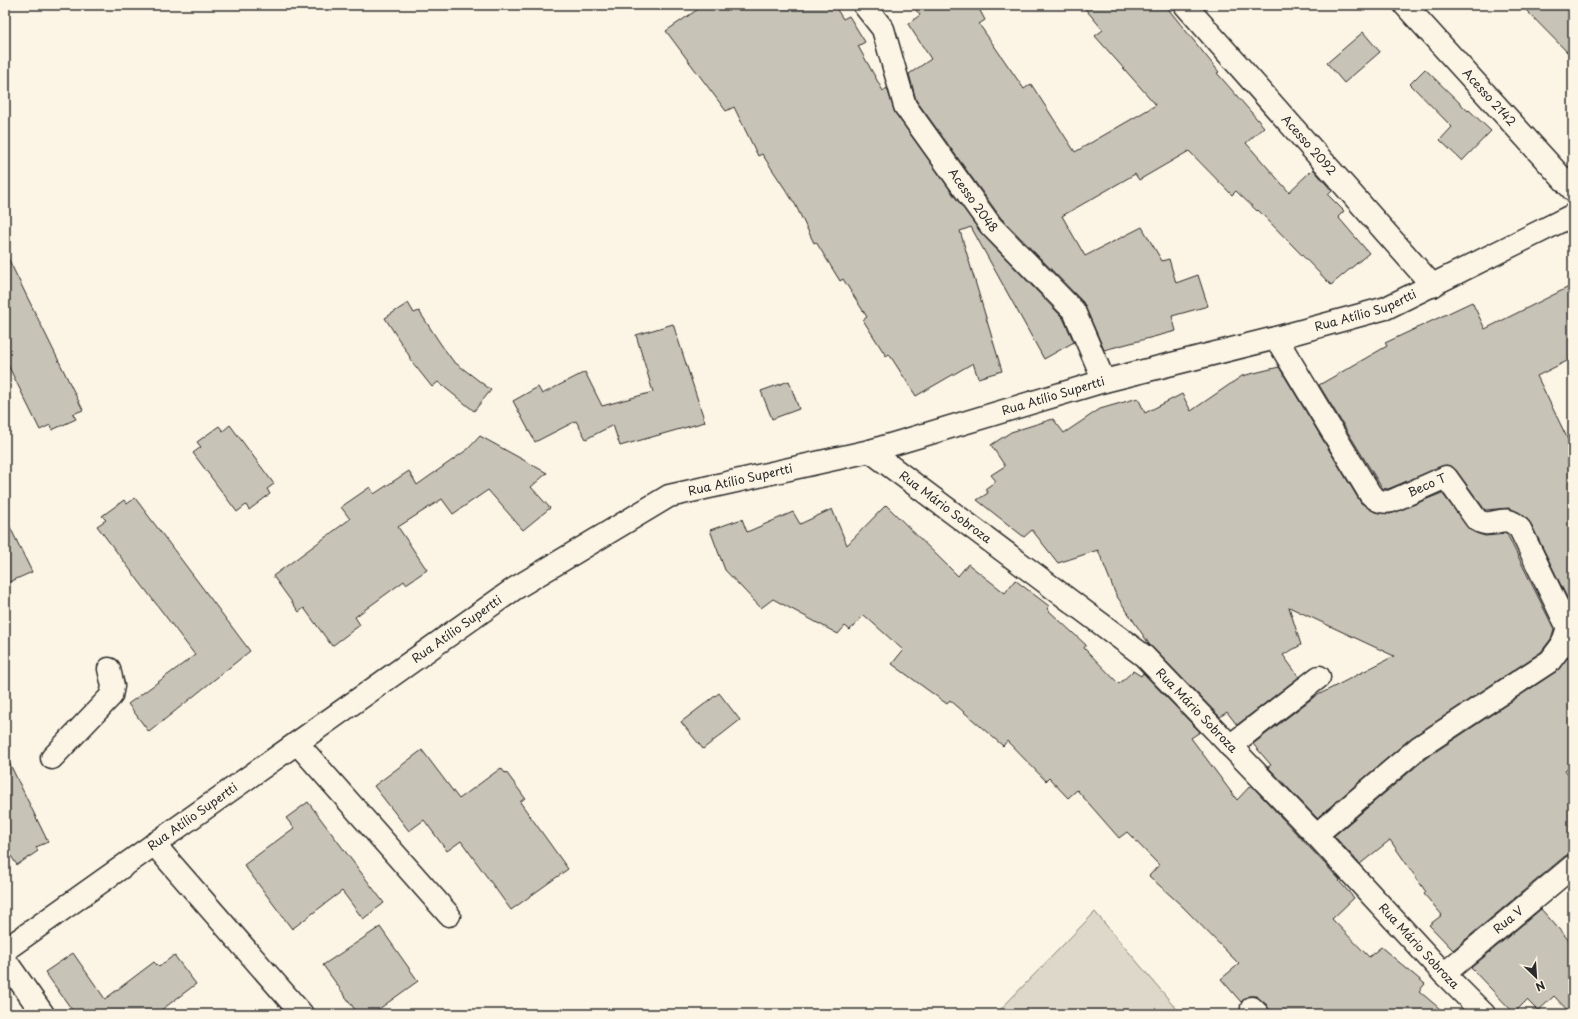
<svg xmlns="http://www.w3.org/2000/svg" width="1578" height="1019" font-family="'Playpen Sans',sans-serif">
<style>
.green{fill:#ded8ca;stroke:#84827a}
.building{fill:#c8c3b7;stroke:#2b2b2b}
.lines{fill:none;stroke-linecap:round;stroke-linejoin:round}
.minor-casing{stroke:#2b2b2b;stroke-width:25}
.minor{stroke:#fcf5e5;stroke-width:22}
.labels{text-anchor:middle;stroke-width:3;stroke-linejoin:round;paint-order:stroke}
.street-label{font-size:12px;fill:#2b2b2b;stroke:#fcf5e5}
</style>
<rect width="100%" height="100%" fill="#fcf5e5"/>
<filter id="ink" filterUnits="userSpaceOnUse"><feTurbulence type="fractalNoise" baseFrequency=".025" numOctaves="2"/><feDisplacementMap in="SourceGraphic" scale="8" xChannelSelector="R" yChannelSelector="G"/><feConvolveMatrix kernelMatrix="1 2 1 2 8 2 1 2 1" color-interpolation-filters="sRGB"/></filter>
<g filter="url(#ink)">
<path class="green" d="M 1095,912 L 1181,1014 L 998,1014 L 997,1013 Z"/>
<path class="building" d="M 704,5 L 834,5 L 843,19 L 849,16 L 865,42 L 858,46 L 883,91 L 887,88 L 895,113 L 981,233 L 1063,318 L 1074,342 L 1044,359 L 971,227 L 960,231 L 1002,371 L 978,378 L 973,363 L 916,396 L 889,354 L 886,356 L 863,320 L 867,317 L 843,279 L 840,281 L 816,242 L 814,243 L 795,204 L 762,154 L 758,156 L 734,107 L 726,111 L 666,31 Z
M 912,5 L 977,5 L 985,20 L 979,24 L 1024,89 L 1031,84 L 1075,152 L 1156,105 L 1095,36 L 1103,30 L 1082,5 L 1165,5 L 1219,72 L 1217,73 L 1264,127 L 1246,143 L 1289,192 L 1313,169 L 1332,191 L 1328,195 L 1344,211 L 1338,217 L 1369,253 L 1331,285 L 1258,210 L 1257,211 L 1236,191 L 1232,195 L 1189,151 L 1139,180 L 1135,174 L 1062,216 L 1085,256 L 1142,227 L 1162,261 L 1169,259 L 1176,283 L 1198,275 L 1208,306 L 1172,316 L 1176,331 L 1104,350 L 1083,302 L 1001,218 L 916,100 L 909,74 L 931,59 L 908,24 L 920,15 Z
M 1521,5 L 1573,5 L 1573,58 Z
M 1363,32 L 1380,52 L 1344,83 L 1327,63 Z
M 1425,69 L 1468,111 L 1469,110 L 1491,131 L 1462,161 L 1440,140 L 1452,127 L 1410,84 Z
M 5,252 L 83,410 L 73,414 L 76,419 L 52,430 L 50,425 L 40,430 L 5,359 Z
M 1573,285 L 1573,358 L 1537,376 L 1573,450 L 1573,610 L 1531,524 L 1522,514 L 1509,508 L 1485,510 L 1456,470 L 1447,465 L 1388,489 L 1382,488 L 1319,385 L 1387,346 L 1385,343 L 1472,302 L 1485,329 Z
M 408,303 L 414,313 L 419,311 L 440,343 L 453,361 L 491,390 L 474,411 L 438,382 L 432,387 L 409,358 L 410,357 L 385,318 Z
M 673,324 L 705,422 L 620,446 L 613,425 L 586,439 L 576,421 L 535,442 L 513,401 L 538,387 L 542,394 L 585,372 L 602,406 L 653,392 L 636,335 Z
M 1279,367 L 1361,503 L 1375,512 L 1390,514 L 1442,493 L 1470,530 L 1485,536 L 1507,534 L 1554,629 L 1551,639 L 1541,652 L 1411,738 L 1317,818 L 1268,767 L 1271,765 L 1253,744 L 1314,697 L 1394,656 L 1289,607 L 1301,645 L 1283,655 L 1299,677 L 1237,725 L 1227,712 L 1220,717 L 1149,644 L 1116,595 L 1098,550 L 1058,563 L 1032,530 L 1024,537 L 977,500 L 988,493 L 985,489 L 996,481 L 991,475 L 1005,466 L 991,445 L 1011,432 L 1053,419 L 1064,433 L 1100,409 L 1138,398 L 1145,413 L 1182,394 L 1191,411 L 1242,376 Z
M 789,381 L 799,409 L 772,419 L 761,391 Z
M 230,425 L 274,484 L 267,489 L 270,494 L 249,510 L 246,505 L 237,512 L 193,453 L 201,447 L 197,442 L 219,426 L 223,431 Z
M 480,436 L 547,473 L 531,487 L 550,508 L 523,530 L 488,490 L 453,514 L 442,499 L 398,527 L 427,570 L 406,584 L 404,581 L 355,617 L 360,625 L 332,646 L 304,608 L 299,612 L 273,576 L 350,519 L 341,507 L 370,487 L 374,494 L 409,471 L 417,485 L 468,449 Z
M 135,498 L 250,651 L 149,732 L 128,704 L 195,655 L 97,526 L 106,520 L 102,516 L 124,500 L 127,504 Z
M 886,505 L 958,576 L 968,564 L 1005,593 L 1015,580 L 1049,606 L 1047,609 L 1086,645 L 1084,648 L 1119,684 L 1133,671 L 1141,676 L 1143,673 L 1200,732 L 1191,738 L 1237,800 L 1251,785 L 1340,880 L 1339,881 L 1354,898 L 1332,919 L 1369,957 L 1381,947 L 1425,984 L 1419,991 L 1446,1014 L 1270,1014 L 1267,1005 L 1256,996 L 1248,996 L 1241,1002 L 1221,979 L 1239,964 L 1182,906 L 1149,876 L 1159,865 L 1127,832 L 1119,838 L 1077,790 L 1068,798 L 1049,778 L 1046,781 L 1007,741 L 1003,746 L 950,700 L 947,704 L 892,664 L 903,650 L 864,615 L 850,630 L 845,626 L 838,634 L 773,599 L 761,608 L 725,570 L 710,530 L 742,519 L 747,532 L 793,512 L 800,524 L 832,509 L 847,545 Z
M 5,517 L 32,572 L 5,584 Z
M 1573,651 L 1573,764 L 1565,770 L 1573,780 L 1573,854 L 1565,856 L 1453,950 L 1429,925 L 1442,915 L 1424,894 L 1426,892 L 1390,840 L 1360,864 L 1334,836 L 1426,758 L 1557,671 Z
M 719,693 L 740,720 L 703,749 L 681,722 Z
M 422,750 L 459,799 L 501,768 L 505,773 L 506,772 L 525,798 L 520,802 L 568,869 L 511,910 L 461,841 L 447,851 L 424,820 L 409,831 L 374,786 Z
M 5,754 L 48,842 L 36,847 L 38,851 L 17,865 L 5,847 Z
M 308,802 L 384,903 L 363,919 L 342,891 L 292,929 L 244,865 L 294,828 L 286,818 Z
M 1541,909 L 1573,945 L 1573,1014 L 1571,1014 L 1554,996 L 1538,1011 L 1527,1000 L 1514,1013 L 1471,968 Z
M 380,927 L 418,981 L 372,1014 L 358,1014 L 323,965 Z
M 73,953 L 105,999 L 154,962 L 159,967 L 174,955 L 196,984 L 156,1014 L 75,1014 L 45,972 Z"/>
<g class="lines">
<defs>
<g id="minor">
<path id="s1" d="M 864,5 L 883,29 L 905,106 L 991,226 L 1074,311 L 1104,381"/>
<path id="s2" d="M 1185,5 L 1433,286"/>
<path id="s3" d="M 1405,5 L 1573,190"/>
<path id="s4" d="M 1276,338 L 1370,494 C 1377,501 1382,503 1392,501 L 1446,477 L 1476,519 C 1492,532 1503,509 1520,529 L 1568,628 L 1562,645 L 1550,661 L 1418,748 L 1316,835"/>
<path id="s5" d="M 870,451 L 1144,656 L 1316,835 L 1444,974 L 1484,1014"/>
<path d="M 297,743 L 449,915"/>
<path d="M 1230,746 L 1319,677"/>
<path d="M 52,758 L 111,696 L 113,686 L 109,669"/>
<path d="M 154,844 L 302,1014"/>
<path id="s6" d="M 5,950 L 514,589 L 669,496 L 870,451 L 1104,381 L 1276,338 L 1386,308 L 1573,215"/>
<path d="M 5,960 L 43,1014"/>
<path id="s7" d="M 1444,974 L 1573,866"/>
<path d="M 1252,1008 L 1258,1014"/>
</g>
</defs>
<use href="#minor" class="minor-casing"/>
<use href="#minor" class="minor"/>
</g>
</g>
<g class="labels">
<g class="street-label">
<text dy="4" stroke="none"><textPath href="#s3" startOffset="125">Acesso 2142</textPath></text>
<text dy="4" stroke="none"><textPath href="#s2" startOffset="187">Acesso 2092</textPath></text>
<text dy="4" stroke="none"><textPath href="#s1" startOffset="227">Acesso 2048</textPath></text>
<text dy="4" stroke="none"><textPath href="#s6" startOffset="1526">Rua Atílio Supertti</textPath></text>
<text dy="4" stroke="none"><textPath href="#s6" startOffset="1202">Rua Atílio Supertti</textPath></text>
<text dy="4" stroke="none"><textPath href="#s6" startOffset="878">Rua Atílio Supertti</textPath></text>
<text dy="4" stroke="none"><textPath href="#s4" startOffset="245">Beco T</textPath></text>
<text dy="4" stroke="none"><textPath href="#s5" startOffset="94">Rua Mário Sobroza</textPath></text>
<text dy="4" stroke="none"><textPath href="#s6" startOffset="554">Rua Atílio Supertti</textPath></text>
<text dy="4" stroke="none"><textPath href="#s5" startOffset="418">Rua Mário Sobroza</textPath></text>
<text dy="4" stroke="none"><textPath href="#s6" startOffset="230">Rua Atílio Supertti</textPath></text>
<text dy="4" stroke="none"><textPath href="#s7" startOffset="84">Rua V</textPath></text>
<text dy="4" stroke="none"><textPath href="#s5" startOffset="742">Rua Mário Sobroza</textPath></text>
</g>
</g>
<rect width="1578" height="1019" fill="none" stroke="#fcf5e5" stroke-width="20"/>
<rect x="10" y="10" width="1558" height="999" fill="none" stroke="#2b2b2b" stroke-width="1.5" filter="url(#ink)"/>
<g transform="translate(1536 977) rotate(155)" stroke="#fcf5e5" stroke-width="3" paint-order="stroke">
<path d="M0-3L7 15L0 10L-7 15Z" fill="#2b2b2b"/>
<text y="-6" font-size="11" font-weight="bold" text-anchor="middle" fill="#2b2b2b">N</text>
</g>
</svg>
